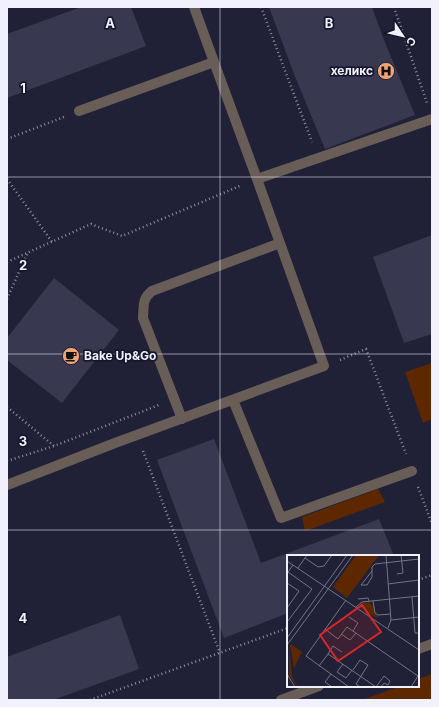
<svg xmlns="http://www.w3.org/2000/svg" width="439" height="707" font-family="Inter,sans-serif">
<style>
.green{fill:#5d2800}
.building{fill:#383951}
.lines{fill:none;stroke-linecap:round;stroke-linejoin:round}
.path{stroke:#8f8fa0;stroke-width:2.5;stroke-dasharray:1 3;stroke-linecap:butt}
.lane{stroke:#695d57;stroke-width:10}
.street{stroke:#695d57;stroke-width:10}
.grid{fill:none;stroke:#f0f1fd;stroke-width:1;stroke-opacity:0.55}
.labels{text-anchor:middle;stroke-width:3.5;stroke-linejoin:round;paint-order:stroke}
.poi-label{font-size:12px;font-weight:bold;fill:#f0f1fd;stroke:#17172c;text-anchor:end}
.inset-road{fill:none;stroke:#737486;stroke-width:1}
.view{fill:#d62828;fill-opacity:0.15;stroke:#d62828;stroke-width:2}
.inset-edge{fill:none;stroke:#f0f1fd;stroke-width:2}
.grid-label{font-size:13px;text-anchor:middle;font-weight:bold;fill:#f0f1fd;stroke:#17172c;stroke-width:3.5;stroke-linejoin:round;paint-order:stroke}
</style>
<rect width="100%" height="100%" fill="#202036"/>
<path class="green" d="M 432,363 L 432,419 L 423,423 L 405,372 Z
M 378,489 L 385,502 L 305,531 L 302,517 Z
M 432,674 L 432,700 L 362,700 L 400,686 L 418,686 L 418,679 Z"/>
<path class="building" d="M 81,7 L 131,7 L 146,46 L 7,98 L 7,34 Z
M 269,7 L 372,7 L 384,40 L 415,115 L 325,149 L 294,74 Z
M 432,235 L 432,334 L 404,343 L 373,257 Z
M 54,278 L 119,330 L 62,403 L 7,360 L 7,338 Z
M 214,439 L 261,563 L 379,519 L 394,556 L 288,556 L 288,613 L 224,638 L 157,460 Z
M 120,615 L 139,669 L 53,700 L 7,700 L 7,657 Z"/>
<g class="lines">
<path class="path" d="M 261,7 L 312,142
M 394,7 L 427,103
M 7,139 L 64,117
M 7,179 L 52,242
M 7,262 L 91,224 L 122,236 L 242,185
M 7,299 L 27,254
M 340,360 L 366,349 L 406,454
M 7,407 L 54,446 L 159,405
M 143,451 L 220,653
M 7,461 L 54,446
M 418,487 L 432,524
M 418,580 L 432,575
M 90,700 L 288,628"/>
<path class="lane" d="M 214,62 L 257,179
M 79,111 L 214,62 L 194,7
M 233,400 L 281,518 L 412,471
M 182,419 L 143,318 C 144,305 142,299 152,291 L 280,243
M 7,485 L 115,443 L 324,366 L 257,179 L 432,119"/>
<path class="street" d="M 418,649 L 432,644
M 281,700 L 319,686"/>
</g>
<path class="grid" d="M 220,7 L 220,700M 7,177 L 432,177M 7,354 L 432,354M 7,530 L 432,530"/>
<defs>
<symbol id="hospital-disc" viewBox="-11 -11 22 22"><circle r="9.5" fill="#efa377" stroke="#17172c"/><path d="M-5-5h3v3.5h4V-5h3V5h-3V1.5h-4V5h-3Z" fill="#111"/></symbol>
<symbol id="cafe-disc" viewBox="-11 -11 22 22"><circle r="9.5" fill="#efa377" stroke="#17172c"/><path d="M-5.5-4.5H6V0H3Q3 3.5 0 3.5H-2.5Q-5.5 3.5-5.5 0ZM3-3.2v2h1.7v-2ZM-6 4.5H4V6H-6Z" fill="#111"/></symbol>
</defs>
<g fill-rule="evenodd">
<use href="#hospital-disc" x="376" y="61" width="20" height="20"/>
<use href="#cafe-disc" x="61" y="346" width="20" height="20"/>
</g>
<g class="labels">
<g class="poi-label">
<text x="373" y="75">хеликс</text>
<text x="84" y="360" text-anchor="start">Bake Up&amp;Go</text>
</g>
</g>
<g transform="translate(287 555)">
<rect width="132" height="132" fill="#202036"/>
<path d="M 69,0 L 92,0 L 60,43 L 46,32 ZM 82,47 L 87,52 L 87,58 L 92,62 L 88,62 L 73,52 L 75,48 ZM 4,89 L 15,97 L 7,113 L 3,91 ZM 2,91 L 5,121 L 11,132 L 2,121 Z" fill="#5d2800"/>
<path class="inset-road" d="M 99,0 L 104,65 L 101,73M 18,3 L 31,12 L 37,11 L 45,0M 0,6 L 132,95M 11,13 L 20,0M 85,16 L 74,30 L 80,30 L 85,22 L 85,12 L 88,9 L 132,4M 110,19 L 116,18 L 114,0M 0,28 L 12,36 L 0,53M 101,29 L 132,25M 125,42 L 128,78 L 132,78M 71,44 L 81,43 L 82,46M 59,45 L 19,101 L 62,132M 86,46 L 88,58 L 91,60 L 104,59M 69,52 L 75,47 L 132,41M 62,62 L 71,68 L 66,76M 104,65 L 132,62M 0,67 L 25,34 L 1,17 L 6,10M 38,74 L 51,84 L 60,72 L 131,121 L 124,132M 54,79 L 63,85 L 69,78M 0,83 L 60,0M 0,90 L 66,0M 41,99 L 46,91 L 55,97M 56,109 L 50,117 L 59,123 L 65,115M 32,111 L 41,99 L 89,132M 66,115 L 73,105 L 81,110 L 69,129 L 73,132M 0,119 L 8,132M 44,119 L 38,127 L 45,132M 89,132 L 97,121 L 103,126 L 101,130 L 97,128 L 94,132"/>
<path class="view" d="M 75,50 L 94,77 L 51,106 L 33,80 Z"/>
<rect width="132" height="132" class="inset-edge"/>
</g>
<g class="grid-label">
<text x="110" y="28">A</text>
<text x="329" y="28">B</text>
<text x="23" y="93">1</text>
<text x="23" y="270">2</text>
<text x="23" y="446">3</text>
<text x="23" y="623">4</text>
</g>
<rect width="439" height="707" fill="none" stroke="#f0f1fd" stroke-width="16"/>
<g transform="translate(403 36) rotate(125)" stroke="#17172c" stroke-width="3" paint-order="stroke">
<path d="M0-3L7 15L0 10L-7 15Z" fill="#f0f1fd"/>
<text y="-6" font-size="11" font-weight="bold" text-anchor="middle" fill="#f0f1fd">С</text>
</g>
</svg>
